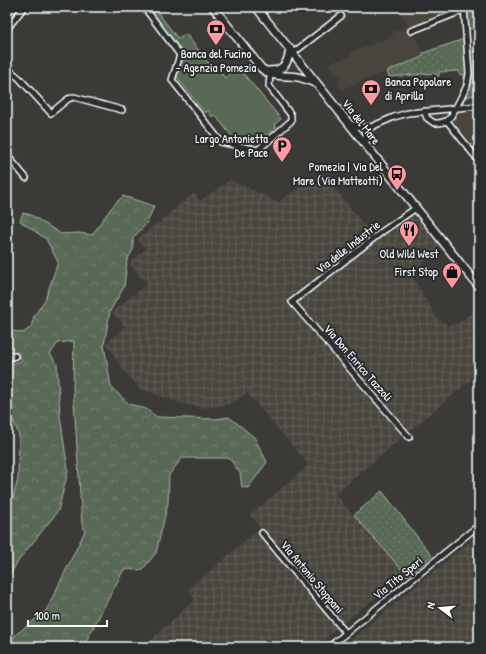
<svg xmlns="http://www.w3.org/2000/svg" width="486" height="654" font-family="'Patrick Hand',sans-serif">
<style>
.built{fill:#47443d}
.industrial{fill:url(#industrial-grid)}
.grass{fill:url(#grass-dots);stroke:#acb5aa}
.forest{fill:url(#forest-crowns);stroke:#acb5aa}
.park{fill:#586b55;stroke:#acb5aa}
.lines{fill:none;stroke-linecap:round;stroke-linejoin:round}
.minor-casing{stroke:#fff;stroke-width:8}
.major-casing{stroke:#fff;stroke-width:10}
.minor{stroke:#2a2d2e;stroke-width:5}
.major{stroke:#2a2d2e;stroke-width:7}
.labels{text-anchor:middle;stroke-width:4;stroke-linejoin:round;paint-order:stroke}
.poi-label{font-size:12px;fill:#fff;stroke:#2a2d2e;text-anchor:end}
.street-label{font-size:12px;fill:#fff;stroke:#2a2d2e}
</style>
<defs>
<pattern id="industrial-grid" width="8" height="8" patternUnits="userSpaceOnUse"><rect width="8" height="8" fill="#47443d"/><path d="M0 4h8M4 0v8" fill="none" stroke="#63605a"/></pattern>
<pattern id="grass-dots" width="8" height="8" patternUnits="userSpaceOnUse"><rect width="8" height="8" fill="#586b55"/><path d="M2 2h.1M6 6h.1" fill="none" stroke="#71816e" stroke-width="1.8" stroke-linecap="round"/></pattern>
<pattern id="forest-crowns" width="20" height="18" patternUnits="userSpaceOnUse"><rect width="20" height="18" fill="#586b55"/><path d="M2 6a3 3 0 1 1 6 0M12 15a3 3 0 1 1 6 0" fill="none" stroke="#71816e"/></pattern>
</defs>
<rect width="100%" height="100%" fill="#3b3a37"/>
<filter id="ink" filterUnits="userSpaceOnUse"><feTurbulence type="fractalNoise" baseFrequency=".025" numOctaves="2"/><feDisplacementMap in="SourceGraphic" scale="8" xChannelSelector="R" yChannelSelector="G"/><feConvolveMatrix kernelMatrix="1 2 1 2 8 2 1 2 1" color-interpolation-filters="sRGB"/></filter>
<g filter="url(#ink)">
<path class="built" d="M 396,7 L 461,7 L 461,9 L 410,29 L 423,53 L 424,56 L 343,89 L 339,87 L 337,80 L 340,78 L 327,63 L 346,58 L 352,54 L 351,52 L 389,38 L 393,34 L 393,32 L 408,26 Z
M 479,111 L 479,157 L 452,123 L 457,113 Z"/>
<path class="industrial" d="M 322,172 L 376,240 L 415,214 L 441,248 L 410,273 L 436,317 L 447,325 L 457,324 L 479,307 L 479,373 L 335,494 L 405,574 L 341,625 L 315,647 L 143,647 L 195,600 L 188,590 L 260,528 L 250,515 L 309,465 L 247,393 L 233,403 L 206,408 L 180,403 L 140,389 L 125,372 L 106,344 L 125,327 L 112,312 L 147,284 L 129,263 L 146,249 L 137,240 L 194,193 L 200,201 L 230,180 L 278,202 Z
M 479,534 L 479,645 L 476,647 L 342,647 Z"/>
<path class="grass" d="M 464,39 L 467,81 L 460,95 L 463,87 L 464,75 L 459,74 L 459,71 L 439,72 L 439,76 L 436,76 L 435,73 L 389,77 L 387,71 L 420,58 L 423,56 L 423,53 Z
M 470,50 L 473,50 L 479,66 L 479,93 L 465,98 L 473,81 Z
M 382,491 L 432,556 L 407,576 L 354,515 Z"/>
<path class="forest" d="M 123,196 L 154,206 L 147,223 L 133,238 L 133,250 L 127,260 L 124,287 L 110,311 L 104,345 L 111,387 L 129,404 L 146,409 L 157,417 L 216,419 L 229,417 L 254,437 L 267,462 L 248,488 L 242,487 L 240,473 L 229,458 L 182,458 L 169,475 L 168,503 L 156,553 L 142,570 L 124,569 L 83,647 L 11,647 L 14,636 L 46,611 L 85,531 L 82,524 L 73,387 L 74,341 L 58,343 L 50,354 L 57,364 L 60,416 L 68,471 L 58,511 L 22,556 L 13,569 L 7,582 L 7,503 L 13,498 L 18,479 L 19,435 L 7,406 L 7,365 L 22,361 L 17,353 L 7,353 L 7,336 L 14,331 L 23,333 L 31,327 L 34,316 L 45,300 L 58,262 L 46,239 L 20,221 L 23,213 L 31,215 L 61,234 L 78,233 L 92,235 L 111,208 Z"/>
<path class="park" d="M 467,7 L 479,7 L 479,28 L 469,29 Z
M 156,10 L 178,39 L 186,34 L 218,75 L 221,73 L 225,78 L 238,67 L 281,119 L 275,124 L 276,127 L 263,138 L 256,136 L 254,138 L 253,144 L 234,139 L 215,115 L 212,117 L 208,111 L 205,113 L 177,77 C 176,69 180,62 185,58 L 151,14 Z"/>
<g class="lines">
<defs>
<path id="minor" d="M 144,7 L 180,55 L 172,80 L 221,142 L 258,150 L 291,121 L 291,115 L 269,86 L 270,75
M 7,29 L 24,7
M 411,31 L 464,10
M 293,53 L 341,16
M 7,68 L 19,78 L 51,113 L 68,99 L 74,97 L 122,110
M 424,111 L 427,118 L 434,123 L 439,123 L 447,121 L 452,115 L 467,86 L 469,73 L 464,7
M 447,121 L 479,161
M 350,124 L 361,127 L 371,127 L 394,117 L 408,113 L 479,106
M 366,144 L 366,134 L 371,127
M 7,155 L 26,178
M 7,358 L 15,356
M 409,437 L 292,302 L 383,231 L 416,208
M 262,533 L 346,633
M 329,647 L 479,525"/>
<path id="major" d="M 213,7 L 261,68 C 272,78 285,75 298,77 C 305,79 311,81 317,84
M 256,7 L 479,287
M 266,71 C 283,72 288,64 290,49"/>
</defs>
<use href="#minor" class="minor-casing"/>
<use href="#major" class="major-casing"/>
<use href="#minor" class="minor"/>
<use href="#major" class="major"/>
</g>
</g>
<defs>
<symbol id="bank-pin" viewBox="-11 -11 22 30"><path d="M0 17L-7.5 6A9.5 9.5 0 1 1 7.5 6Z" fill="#ff9aa2" stroke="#2a2d2e"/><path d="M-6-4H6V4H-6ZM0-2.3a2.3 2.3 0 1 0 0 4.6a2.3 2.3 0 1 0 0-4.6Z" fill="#111"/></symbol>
<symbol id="parking-pin" viewBox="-11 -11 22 30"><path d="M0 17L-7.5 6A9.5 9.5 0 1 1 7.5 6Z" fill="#ff9aa2" stroke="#2a2d2e"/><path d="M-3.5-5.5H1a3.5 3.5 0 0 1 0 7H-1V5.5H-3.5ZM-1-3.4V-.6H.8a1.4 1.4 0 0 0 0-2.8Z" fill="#111"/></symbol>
<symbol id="bus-pin" viewBox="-11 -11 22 30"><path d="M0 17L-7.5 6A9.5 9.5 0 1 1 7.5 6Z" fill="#ff9aa2" stroke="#2a2d2e"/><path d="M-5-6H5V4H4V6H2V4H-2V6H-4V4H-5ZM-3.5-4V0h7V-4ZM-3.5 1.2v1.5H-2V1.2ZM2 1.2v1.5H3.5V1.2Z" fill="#111"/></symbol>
<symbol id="restaurant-pin" viewBox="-11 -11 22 30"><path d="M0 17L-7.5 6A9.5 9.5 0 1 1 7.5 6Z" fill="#ff9aa2" stroke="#2a2d2e"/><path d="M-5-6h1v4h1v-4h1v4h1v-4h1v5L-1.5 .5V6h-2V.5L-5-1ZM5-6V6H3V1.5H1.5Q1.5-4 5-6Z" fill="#111"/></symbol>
<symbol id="shop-pin" viewBox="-11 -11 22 30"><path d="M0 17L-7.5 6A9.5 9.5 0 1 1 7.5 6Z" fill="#ff9aa2" stroke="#2a2d2e"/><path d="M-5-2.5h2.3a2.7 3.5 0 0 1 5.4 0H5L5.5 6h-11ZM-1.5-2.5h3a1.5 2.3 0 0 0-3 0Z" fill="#111"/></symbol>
</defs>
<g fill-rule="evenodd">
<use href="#bank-pin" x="205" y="18" width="22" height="30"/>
<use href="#bank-pin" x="360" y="78" width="22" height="30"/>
<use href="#parking-pin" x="271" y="135" width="22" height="30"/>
<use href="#bus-pin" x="386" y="163" width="22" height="30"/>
<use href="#restaurant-pin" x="398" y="219" width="22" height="30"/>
<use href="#shop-pin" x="441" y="261" width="22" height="30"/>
</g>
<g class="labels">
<g class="poi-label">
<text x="216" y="58" text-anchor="middle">Banca del Fucino<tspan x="216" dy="14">- Agenzia Pomezia</tspan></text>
<text x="385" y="86" text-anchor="start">Banca Popolare<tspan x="385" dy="14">di Aprilla</tspan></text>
<text x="268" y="143">Largo Antonietta<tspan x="268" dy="14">De Pace</tspan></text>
<text x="383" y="171">Pomezia | Via Del<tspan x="383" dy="14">Mare (Via Matteotti)</tspan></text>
<text x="409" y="258" text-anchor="middle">Old Wild West</text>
<text x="438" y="276">First Stop</text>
</g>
<g class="street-label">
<text transform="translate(361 122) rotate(52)" y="4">Via del Mare</text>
<text transform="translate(348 247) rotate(-38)" y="4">Via delle Industrie</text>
<text transform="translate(358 363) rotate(49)" y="4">Via Don Enrico Tazzoli</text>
<text transform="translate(312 577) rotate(50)" y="4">Via Antonio Stoppani</text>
<text transform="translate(398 578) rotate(-39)" y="4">Via Tito Speri</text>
</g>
</g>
<rect width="486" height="654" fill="none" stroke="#2a2d2e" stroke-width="24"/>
<rect x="12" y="12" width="462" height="630" fill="none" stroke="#fff" stroke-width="1.5" filter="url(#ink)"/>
<g transform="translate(440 608) rotate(286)" stroke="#2a2d2e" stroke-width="3" paint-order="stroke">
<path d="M0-3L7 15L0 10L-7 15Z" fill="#ffffff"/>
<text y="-6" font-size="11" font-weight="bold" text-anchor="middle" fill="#ffffff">N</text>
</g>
<path d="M28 620v6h79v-6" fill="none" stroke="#ffffff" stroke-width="2"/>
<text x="34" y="620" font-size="12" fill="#ffffff" stroke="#2a2d2e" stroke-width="3" paint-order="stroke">100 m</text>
</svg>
